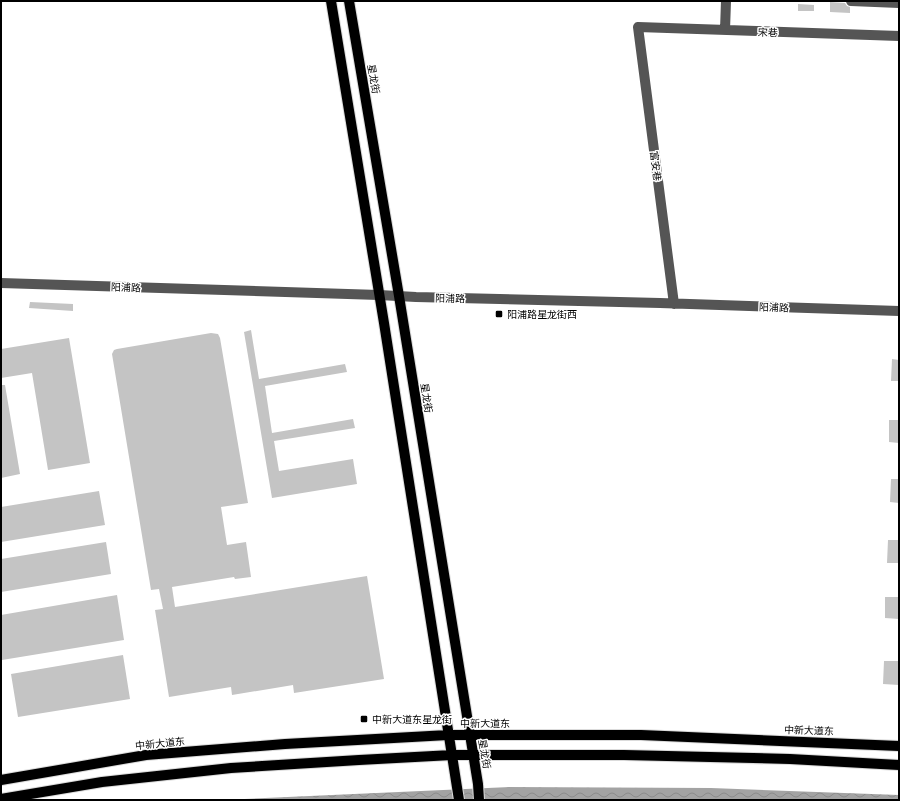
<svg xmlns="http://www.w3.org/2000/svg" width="900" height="801" font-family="'Public Sans','Noto Sans SC',sans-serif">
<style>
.water{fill:url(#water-waves)}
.building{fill:#c4c4c4}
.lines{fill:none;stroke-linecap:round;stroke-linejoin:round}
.major-casing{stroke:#dbdbdb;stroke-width:12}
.minor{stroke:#555;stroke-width:10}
.major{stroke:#000;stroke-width:10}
.poi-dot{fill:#000;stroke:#fff;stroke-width:1.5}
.labels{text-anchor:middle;stroke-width:3;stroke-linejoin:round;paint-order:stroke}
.street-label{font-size:10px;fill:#000;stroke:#fff}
.poi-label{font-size:10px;fill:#000;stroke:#fff;text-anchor:start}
</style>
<defs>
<pattern id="water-waves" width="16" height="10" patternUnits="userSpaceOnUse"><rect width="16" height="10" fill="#a3a3a3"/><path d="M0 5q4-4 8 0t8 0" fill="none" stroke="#8b8b8b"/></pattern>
</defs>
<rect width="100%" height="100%" fill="#fff"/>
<path class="water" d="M 510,787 L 711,788 L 899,795 L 899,800 L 222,800 Z"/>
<path class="building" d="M 830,2 L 845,3 L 847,6 L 850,7 L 850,13 L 830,12 Z
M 798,4 L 814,5 L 814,11 L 798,11 Z
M 30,302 L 73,304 L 73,311 L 29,308 Z
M 251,330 L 259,379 L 345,364 L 347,372 L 265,386 L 272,433 L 353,419 L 355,428 L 274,441 L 279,471 L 353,459 L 357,484 L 272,498 L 244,332 Z
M 211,333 L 218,334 L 220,338 L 248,503 L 221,507 L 227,545 L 246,542 L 251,577 L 235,579 L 234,577 L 172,587 L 175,607 L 367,576 L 384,679 L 294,693 L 293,685 L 232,695 L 231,687 L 169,697 L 155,610 L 163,609 L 159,589 L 151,590 L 112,354 L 114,350 L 117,349 Z
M 69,338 L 90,463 L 48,470 L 32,373 L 1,378 L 1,349 Z
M 892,359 L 899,360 L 899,381 L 891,381 Z
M 1,385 L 5,385 L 20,474 L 1,478 Z
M 889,420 L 899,420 L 899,443 L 889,442 Z
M 891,479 L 899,479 L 899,503 L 890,502 Z
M 99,491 L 105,525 L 1,542 L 1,507 Z
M 888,540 L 899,540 L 899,563 L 887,563 Z
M 106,542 L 111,574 L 1,592 L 1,559 Z
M 117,595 L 124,640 L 2,660 L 1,652 L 1,615 Z
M 885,597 L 899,597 L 899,619 L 885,618 Z
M 123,655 L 130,699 L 18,717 L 11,674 Z
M 884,661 L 899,661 L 899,685 L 883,684 Z"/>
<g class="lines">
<defs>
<path id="major" d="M 331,1 L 384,323 L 459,800
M 349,1 L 399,296 L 478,784 L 479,800
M 1,780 L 146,755 L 285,744 L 448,735 L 641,735 L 899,746
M 1,799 L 102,782 L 231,768 L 359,760 L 452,755 L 624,755 L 790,759 L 899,765"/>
</defs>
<use href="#major" class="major-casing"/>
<path class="minor" d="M 851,1 L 899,3
M 725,30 L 726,1
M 1,283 L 379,295 L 416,297 L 660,303 L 899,311
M 674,304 L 638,27 L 899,36"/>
<use href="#major" class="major"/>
</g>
<g class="poi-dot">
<rect x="495" y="310" width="8" height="8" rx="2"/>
<rect x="360" y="715" width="8" height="8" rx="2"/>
</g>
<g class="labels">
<g class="street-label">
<text transform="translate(768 32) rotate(2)" y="4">宋巷</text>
<text transform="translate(374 79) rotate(80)" y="4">星龙街</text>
<text transform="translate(656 166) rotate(83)" y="4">富安巷</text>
<text transform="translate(126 287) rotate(2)" y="4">阳浦路</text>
<text transform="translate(450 298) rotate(1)" y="4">阳浦路</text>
<text transform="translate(774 307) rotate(2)" y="4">阳浦路</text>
<text transform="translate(427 398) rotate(81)" y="4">星龙街</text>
<text x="485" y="727">中新大道东</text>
<text transform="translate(809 730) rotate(2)" y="4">中新大道东</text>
<text transform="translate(160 743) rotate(-6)" y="4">中新大道东</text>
<text transform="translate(485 754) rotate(80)" y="4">星龙街</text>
</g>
<g class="poi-label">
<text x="507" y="318">阳浦路星龙街西</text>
<text x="372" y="723">中新大道东星龙街</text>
</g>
</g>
<rect width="900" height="801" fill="none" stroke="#000000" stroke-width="4"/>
</svg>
